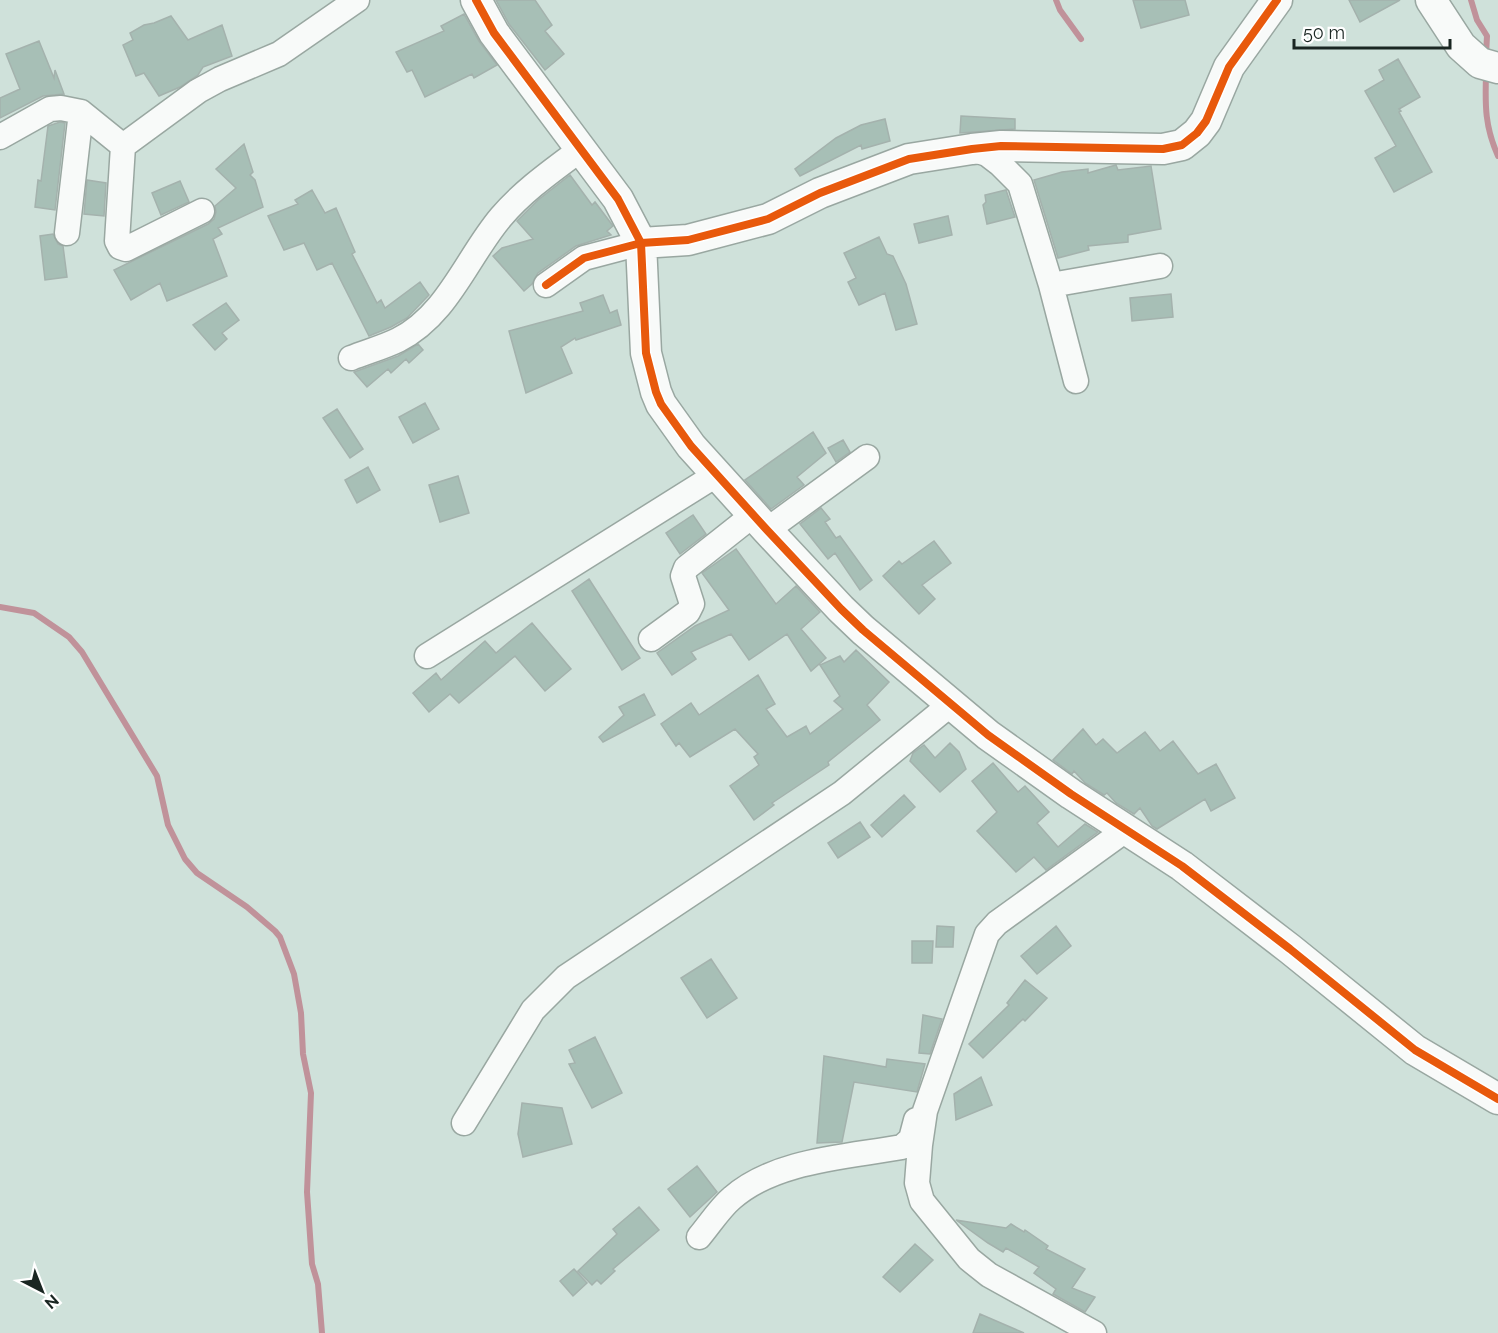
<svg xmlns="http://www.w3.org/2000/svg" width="1498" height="1333" font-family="Raleway,sans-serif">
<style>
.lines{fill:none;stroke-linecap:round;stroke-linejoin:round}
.stream{stroke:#c0929a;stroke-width:6}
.building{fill:#a7bfb6;stroke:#a4b2ad;stroke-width:1.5}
.minor-casing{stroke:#99a7a1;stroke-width:27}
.tertiary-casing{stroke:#99a7a1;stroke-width:33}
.minor{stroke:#f8faf9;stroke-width:24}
.tertiary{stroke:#f8faf9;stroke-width:30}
.cycleway-casing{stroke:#fff;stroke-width:11}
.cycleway{stroke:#e8590c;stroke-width:8}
</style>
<rect width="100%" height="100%" fill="#cfe1da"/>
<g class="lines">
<path class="stream" d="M 1056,0 L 1060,10 L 1081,39
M 1471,0 L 1477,20 L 1487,36 L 1486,55
M 1486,75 C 1485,106 1485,127 1498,156
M 0,607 L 34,613 L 69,637 L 82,652 L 157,776 L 168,825 L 185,859 L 197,873 L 247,907 L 275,931 L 280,937 L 294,974 L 301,1013 L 303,1054 L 311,1093 L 307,1192 L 312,1264 L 318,1284 L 322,1333"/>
</g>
<path class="building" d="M 496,0 L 535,0 L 552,25 L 545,31 L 564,54 L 545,70 L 509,24 Z
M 1133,0 L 1185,0 L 1189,15 L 1141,28 Z
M 1349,0 L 1400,0 L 1360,22 Z
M 464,14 L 479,41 L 497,65 L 474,78 L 472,74 L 425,97 L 412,70 L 407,72 L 396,52 L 444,31 L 441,26 Z
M 171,16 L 188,40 L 222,25 L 232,56 L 203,67 L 198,75 L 180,87 L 159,96 L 144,73 L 136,76 L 123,45 L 133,40 L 130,33 L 144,25 L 154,23 Z
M 39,41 L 54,78 L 55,70 L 64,94 L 43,96 L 0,118 L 0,98 L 20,89 L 6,54 Z
M 1398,59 L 1420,97 L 1399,109 L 1401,111 L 1399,112 L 1432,172 L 1394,192 L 1375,158 L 1396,146 L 1365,91 L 1384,80 L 1379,70 Z
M 961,116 L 1015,119 L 1015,129 L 960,133 Z
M 885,119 L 890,141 L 862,149 L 861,145 L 800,176 L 795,169 L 836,138 L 861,125 Z
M 60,122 L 65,123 L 55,210 L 35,207 L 38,180 L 41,181 L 48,126 Z
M 244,144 L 253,172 L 250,175 L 255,180 L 263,207 L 218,228 L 222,234 L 213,239 L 227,276 L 167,301 L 160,283 L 131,300 L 114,270 L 208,224 L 214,219 L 216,212 L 215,206 L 236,188 L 216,169 Z
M 1116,165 L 1118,170 L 1151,166 L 1161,229 L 1128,235 L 1128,242 L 1088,246 L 1089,250 L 1058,258 L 1034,180 L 1062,172 L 1088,169 L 1088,173 Z
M 570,175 L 592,205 L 595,202 L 613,226 L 607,231 L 611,235 L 576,246 L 538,273 L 532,284 L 524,291 L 493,256 L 502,248 L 533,239 L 517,221 L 538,200 Z
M 87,180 L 106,183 L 104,216 L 84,214 Z
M 180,181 L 189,202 L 161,215 L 152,193 Z
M 312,190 L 325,213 L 336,208 L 355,252 L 352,254 L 377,303 L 381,300 L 385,308 L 420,282 L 429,295 L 407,318 L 391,327 L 369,336 L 332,263 L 317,270 L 304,243 L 284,250 L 268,216 L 298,204 L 295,200 Z
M 1006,190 L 1015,217 L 987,224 L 983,205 L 986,202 L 985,195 Z
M 948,216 L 952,235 L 919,243 L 914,224 Z
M 53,234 L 58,244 L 63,246 L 67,277 L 45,280 L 40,236 Z
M 879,237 L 887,254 L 893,256 L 906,284 L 917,324 L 896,330 L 885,293 L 859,305 L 848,282 L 856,278 L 844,253 Z
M 1171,294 L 1173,317 L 1132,321 L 1130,298 Z
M 603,295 L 610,313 L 617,310 L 621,325 L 576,340 L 575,338 L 561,347 L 572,373 L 526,393 L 509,331 L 583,311 L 580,303 Z
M 226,303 L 239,320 L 222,333 L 227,339 L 215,350 L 193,325 Z
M 418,344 L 423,350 L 409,363 L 406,359 L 391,373 L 388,369 L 367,387 L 354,372 L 398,356 Z
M 425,403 L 439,429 L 413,443 L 399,417 Z
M 337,409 L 363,449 L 350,458 L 323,418 Z
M 813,432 L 826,453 L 797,477 L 804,485 L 771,509 L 745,480 Z
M 843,440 L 850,452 L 836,462 L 828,448 Z
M 368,467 L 380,490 L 357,503 L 345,480 Z
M 458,476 L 469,513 L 440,522 L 429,485 Z
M 821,508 L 830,519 L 825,522 L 836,538 L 840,536 L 872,580 L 860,590 L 835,553 L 828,559 L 800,524 Z
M 693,515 L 706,534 L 680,554 L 666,533 Z
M 934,541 L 951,563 L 922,585 L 935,599 L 919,614 L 883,576 L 899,561 L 902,564 Z
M 736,549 L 776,604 L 796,586 L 820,612 L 801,629 L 826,658 L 811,671 L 787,634 L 749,660 L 731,634 L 691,652 L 696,659 L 672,675 L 657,653 L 695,626 L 729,610 L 702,573 Z
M 589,579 L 640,658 L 622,670 L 572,591 Z
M 532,623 L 571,669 L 545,691 L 515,656 L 459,703 L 450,694 L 429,712 L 413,693 L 436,673 L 441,680 L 485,641 L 496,653 Z
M 856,650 L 889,682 L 867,705 L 880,720 L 828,762 L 829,765 L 772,803 L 774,805 L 754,820 L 730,786 L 759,765 L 754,757 L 758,754 L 735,729 L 690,757 L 679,743 L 676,746 L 661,724 L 691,703 L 699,715 L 758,675 L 775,704 L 766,709 L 787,737 L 806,726 L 810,734 L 843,709 L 834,701 L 840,696 L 820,665 L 840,656 L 844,662 Z
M 644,694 L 655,715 L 603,742 L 599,737 L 624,715 L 619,707 Z
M 1083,729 L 1096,745 L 1103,739 L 1117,753 L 1145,732 L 1160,751 L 1173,741 L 1198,774 L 1216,764 L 1235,798 L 1211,811 L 1205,799 L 1157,829 L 1152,826 L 1140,808 L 1134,814 L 1116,803 L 1107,793 L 1104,795 L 1085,783 L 1074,771 L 1072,774 L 1053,760 Z
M 950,743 L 959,752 L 966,769 L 940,792 L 910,761 L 913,753 L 924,745 L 935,758 Z
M 993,763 L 1018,792 L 1025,786 L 1049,812 L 1037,823 L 1058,847 L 1085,824 L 1098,832 L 1046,870 L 1034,857 L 1016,872 L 977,831 L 997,812 L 972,781 Z
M 904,795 L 915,807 L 882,837 L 871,825 Z
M 860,822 L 870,837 L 838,858 L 828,843 Z
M 937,926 L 954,927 L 953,947 L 936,947 Z
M 1056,926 L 1071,946 L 1037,974 L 1021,956 Z
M 912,941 L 933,941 L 932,963 L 912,963 Z
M 711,959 L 737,998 L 707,1018 L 681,978 Z
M 1025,980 L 1047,998 L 1025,1021 L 1023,1019 L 983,1058 L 969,1044 L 1009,1005 L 1007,1003 Z
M 923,1015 L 942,1019 L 930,1054 L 919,1053 Z
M 595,1037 L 622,1093 L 592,1108 L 569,1064 L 575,1063 L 569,1050 Z
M 824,1056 L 886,1067 L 887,1059 L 925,1064 L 917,1092 L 854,1082 L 842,1142 L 817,1143 Z
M 981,1077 L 992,1105 L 956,1120 L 954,1094 Z
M 522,1103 L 562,1108 L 572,1144 L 523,1157 L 518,1134 Z
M 697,1166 L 717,1192 L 690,1217 L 668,1189 Z
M 639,1207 L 659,1230 L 613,1269 L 615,1271 L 601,1284 L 597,1280 L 592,1285 L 578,1271 L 617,1234 L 613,1229 Z
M 956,1220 L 1006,1228 L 1011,1224 L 1024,1232 L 1025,1230 L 1048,1246 L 1046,1249 L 1085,1269 L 1072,1288 L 1095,1297 L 1085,1312 L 1053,1294 L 1056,1289 L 1034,1273 L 1039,1267 L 1006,1248 L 1003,1252 L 988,1243 Z
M 915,1244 L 933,1260 L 900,1292 L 883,1277 Z
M 574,1269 L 587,1283 L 573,1296 L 560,1281 Z
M 980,1314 L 1024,1333 L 973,1333 Z"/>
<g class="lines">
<defs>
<path id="minor" d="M 0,137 L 50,109 L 61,108 L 81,112
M 972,149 L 987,154 L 1000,164 L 1020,184 L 1051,285 L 1076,381
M 202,211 L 126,249 L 120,247 L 117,241 L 123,146 L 198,91 L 220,79 L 279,54 L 357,0
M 67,233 L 81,112 L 123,146
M 546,285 L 584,258 L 641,243
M 1051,285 L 1160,266
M 351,358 C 366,352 384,347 398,340 C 448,315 467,257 501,217 C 524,190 553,170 581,149
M 767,530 L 867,457
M 651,639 L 688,612 L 692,604 L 683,576 L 686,568 L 753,515
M 427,656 L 716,475
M 464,1123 L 533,1010 L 566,977 L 842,793 L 951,704
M 699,1237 C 710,1224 720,1208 732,1198 C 775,1160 847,1157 902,1147 L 911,1139 L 916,1120
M 1094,1333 L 989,1275 L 969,1259 L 922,1201 L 917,1183 L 920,1145 L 925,1111 L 987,934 L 997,923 L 1127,829"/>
<path id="tertiary" d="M 476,0 L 494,33 L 618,199 L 641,243 L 646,353 L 656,392 L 661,404 L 691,446 L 767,530 L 841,609 L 863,630 L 988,735 L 1071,794 L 1182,866 L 1290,949 L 1415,1050 L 1498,1099
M 1431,0 L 1461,46 L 1480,63 L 1498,68
M 641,243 L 688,240 L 768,219 L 820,193 L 909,159 L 972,149 L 1001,146 L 1163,149 L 1182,145 L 1197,133 L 1206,121 L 1229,67 L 1277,0"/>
</defs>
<use href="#minor" class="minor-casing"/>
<use href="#tertiary" class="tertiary-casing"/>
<use href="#minor" class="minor"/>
<use href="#tertiary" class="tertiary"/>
<defs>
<path id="cycleway" d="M 476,0 L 494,33 L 618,199 L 641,243 L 646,353 L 656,392 L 661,404 L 691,446 L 767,530 L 841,609 L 863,630 L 988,735 L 1071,794 L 1182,866 L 1290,949 L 1415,1050 L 1498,1099
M 546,285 L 584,258 L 641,243 L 688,240 L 768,219 L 820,193 L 909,159 L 972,149 L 1001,146 L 1163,149 L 1182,145 L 1197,133 L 1206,121 L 1229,67 L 1277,0"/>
</defs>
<use href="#cycleway" class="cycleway-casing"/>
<use href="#cycleway" class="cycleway"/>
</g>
<g transform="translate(42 1291) rotate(138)" stroke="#ffffff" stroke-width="4.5" paint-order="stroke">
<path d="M0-4.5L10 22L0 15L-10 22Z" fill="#1a2622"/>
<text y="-9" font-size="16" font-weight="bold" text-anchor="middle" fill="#1a2622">N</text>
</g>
<path d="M1294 39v9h156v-9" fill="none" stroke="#1a2622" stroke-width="3"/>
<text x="1303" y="39" font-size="18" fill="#1a2622" stroke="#ffffff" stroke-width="4.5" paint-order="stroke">50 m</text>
</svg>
